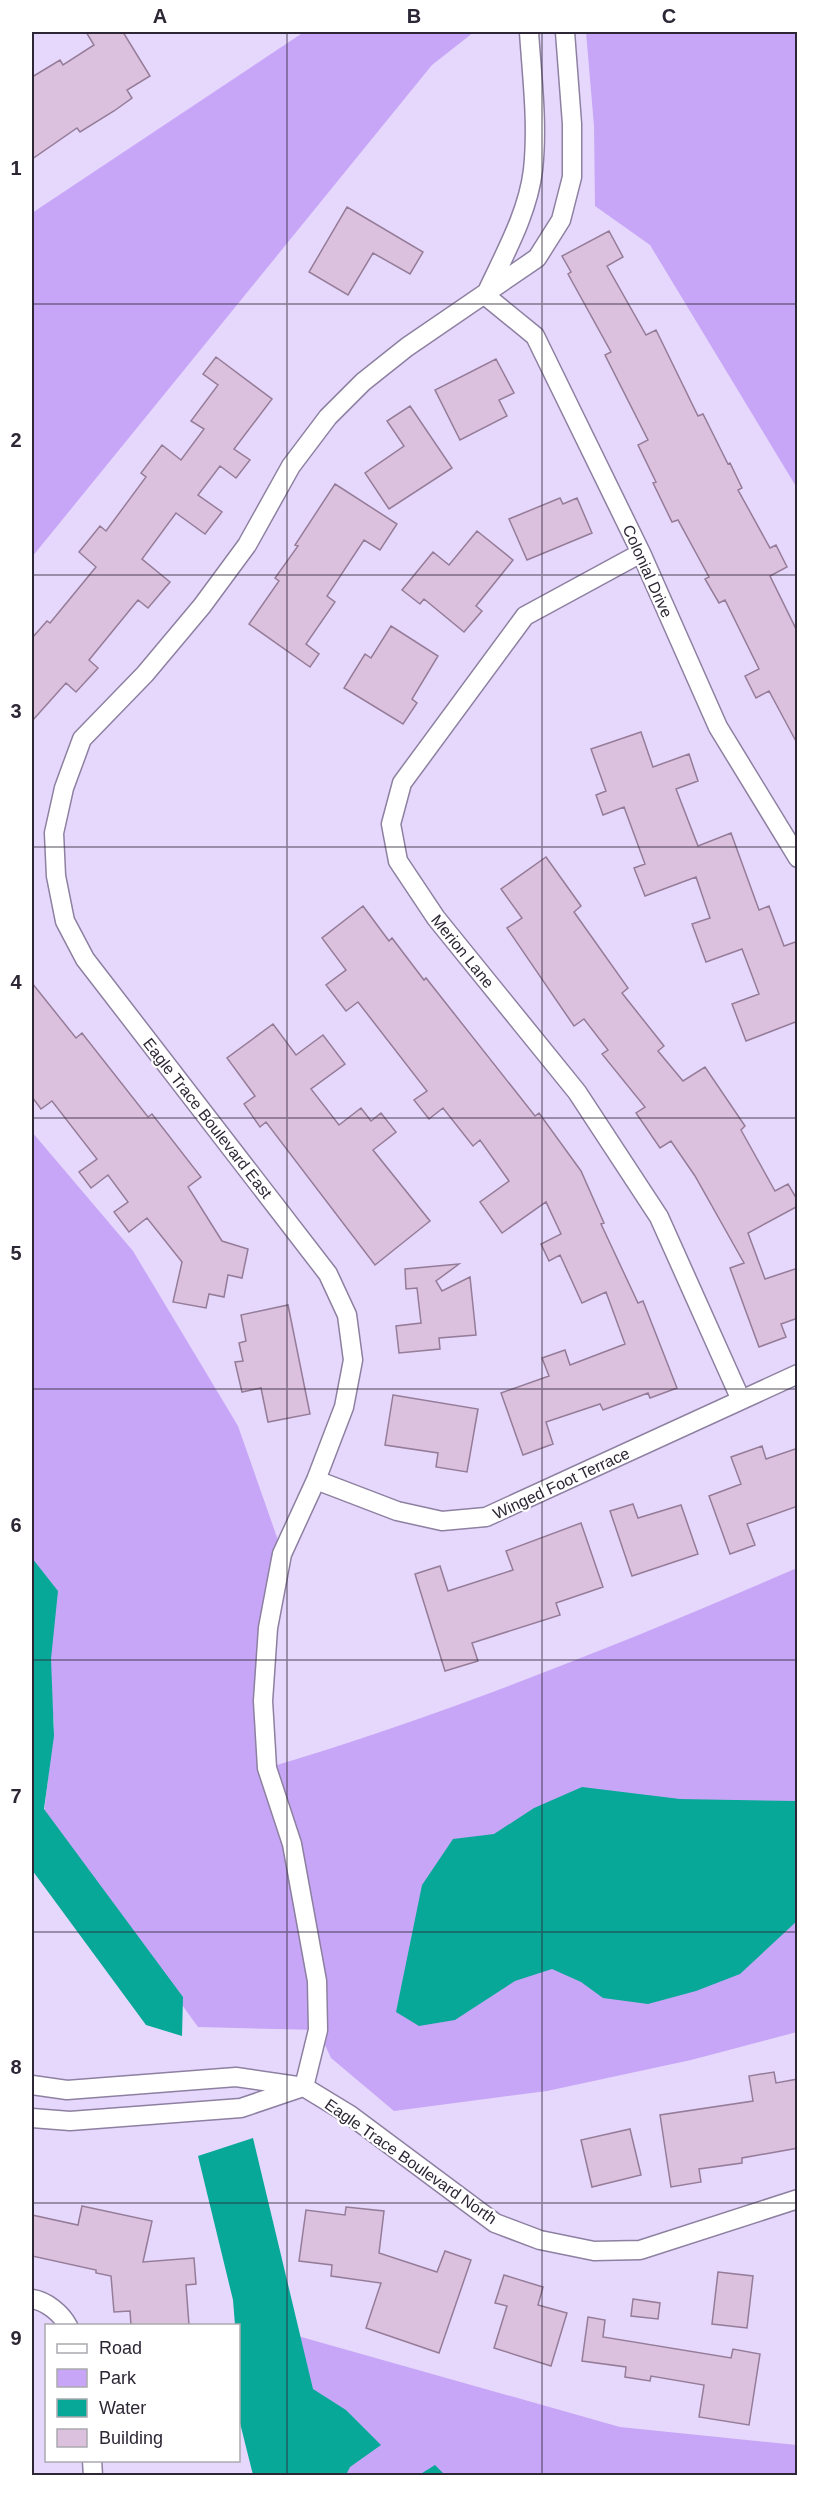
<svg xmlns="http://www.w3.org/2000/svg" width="829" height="2507" font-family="Arial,sans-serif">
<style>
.green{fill:#c8a6f7}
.water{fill:#08a898}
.building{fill:#dcc1df;stroke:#957c98;stroke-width:1.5}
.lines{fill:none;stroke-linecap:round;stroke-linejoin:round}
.street-casing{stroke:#8d80a1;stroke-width:21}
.street{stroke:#fff;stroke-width:18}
.grid{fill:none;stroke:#2d2735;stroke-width:1.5;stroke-opacity:0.55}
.labels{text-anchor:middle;stroke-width:4.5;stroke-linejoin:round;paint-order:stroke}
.street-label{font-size:16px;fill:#2d2735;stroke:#fff}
.neatline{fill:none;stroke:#2d2735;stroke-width:2}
.grid-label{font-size:20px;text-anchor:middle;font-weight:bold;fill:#2d2735}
</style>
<rect width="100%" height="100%" fill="#e6d8fc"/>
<path class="green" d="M 304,32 L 474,32 L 432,65 L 32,557 L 32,213 Z
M 586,32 L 797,32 L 797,488 L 650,245 L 595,206 L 594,126 Z
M 32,1132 L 133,1251 L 238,1426 L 279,1543 L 267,1768 C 448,1714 624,1643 797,1568 L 797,2032 L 691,2060 L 547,2091 L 394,2111 L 331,2058 L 318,2030 L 198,2027 L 44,1814 L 54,1725 L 47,1651 L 32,1575 Z
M 273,2329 L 620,2427 L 797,2445 L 797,2475 L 292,2475 Z"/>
<path class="water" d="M 32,1558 L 58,1591 L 51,1659 L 54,1736 L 44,1809 L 183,1997 L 182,2036 L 146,2025 L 32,1870 Z
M 582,1787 L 680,1799 L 797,1801 L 797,1921 L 740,1974 L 696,1991 L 648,2004 L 603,1998 L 581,1982 L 552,1969 L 515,1981 L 455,2020 L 419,2026 L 396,2012 L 422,1885 L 453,1839 L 494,1834 L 534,1808 Z
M 253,2138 L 313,2389 L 346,2410 L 381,2445 L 350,2467 L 346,2475 L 253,2475 L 240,2423 L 238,2326 L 235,2325 L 233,2300 L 198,2156 Z
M 435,2465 L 445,2475 L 419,2475 Z"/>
<path class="building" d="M 86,32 L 123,32 L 150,76 L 127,90 L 132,98 L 114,111 L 80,132 L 77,128 L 32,159 L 32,77 L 60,60 L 63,65 L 94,45 Z
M 347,207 L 423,252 L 410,274 L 373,253 L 348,295 L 309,272 Z
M 609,231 L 623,257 L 607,266 L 646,335 L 656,330 L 698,416 L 703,414 L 728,464 L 730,463 L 742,488 L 738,490 L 770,548 L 776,545 L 787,567 L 770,576 L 798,633 L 798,745 L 769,691 L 756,698 L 745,676 L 759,669 L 725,600 L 719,603 L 705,579 L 709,577 L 678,520 L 672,522 L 653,483 L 656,482 L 638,445 L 648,440 L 605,355 L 611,352 L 568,274 L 571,272 L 562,256 Z
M 216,357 L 272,399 L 234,449 L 250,460 L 236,478 L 220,466 L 198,495 L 222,512 L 205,534 L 176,513 L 142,559 L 170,582 L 148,608 L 138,600 L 89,660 L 98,668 L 76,692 L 66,683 L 32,721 L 32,638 L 47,621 L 50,623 L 96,567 L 79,552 L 100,526 L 106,531 L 146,477 L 141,473 L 162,445 L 181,460 L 204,429 L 191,421 L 218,385 L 203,374 Z
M 496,359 L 514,393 L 499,400 L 507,416 L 460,440 L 435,390 Z
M 410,406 L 452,468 L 389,509 L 365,473 L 404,446 L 387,421 Z
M 335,484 L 397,524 L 380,550 L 364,540 L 327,596 L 335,602 L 306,644 L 319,654 L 310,667 L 249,624 L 279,581 L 275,578 L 298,546 L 295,545 Z
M 560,498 L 563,504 L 577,498 L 592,533 L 527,560 L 509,519 Z
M 477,531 L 513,560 L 476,606 L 482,611 L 464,632 L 424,599 L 420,604 L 402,590 L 433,552 L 449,565 Z
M 391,626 L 438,656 L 412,699 L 417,703 L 403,724 L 344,688 L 365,654 L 371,658 Z
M 641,732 L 653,767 L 689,754 L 698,781 L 676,789 L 698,846 L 731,833 L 759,910 L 769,906 L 784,946 L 798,941 L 798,1021 L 746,1041 L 732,1004 L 759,994 L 742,949 L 706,962 L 692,924 L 710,918 L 696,877 L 645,896 L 634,868 L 645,864 L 624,807 L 603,815 L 596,795 L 606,791 L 591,749 Z
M 546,857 L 581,906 L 574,912 L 628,988 L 622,993 L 664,1046 L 658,1051 L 683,1081 L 705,1067 L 745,1126 L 741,1130 L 775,1191 L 788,1184 L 798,1201 L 798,1206 L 748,1233 L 765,1279 L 798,1268 L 798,1318 L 781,1324 L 786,1337 L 759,1347 L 730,1268 L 744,1263 L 695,1176 L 671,1141 L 660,1148 L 636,1113 L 645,1107 L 602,1054 L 608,1050 L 584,1019 L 574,1026 L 507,928 L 522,918 L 501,889 Z
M 363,906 L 389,941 L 392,938 L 424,980 L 426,978 L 535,1116 L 539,1113 L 581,1171 L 604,1223 L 601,1224 L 638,1303 L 643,1301 L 677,1388 L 650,1398 L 648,1393 L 603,1410 L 600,1404 L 546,1422 L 553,1444 L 523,1455 L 501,1393 L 549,1376 L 542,1358 L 565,1350 L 570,1365 L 625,1344 L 606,1292 L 582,1303 L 560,1255 L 549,1261 L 541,1244 L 561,1234 L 546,1202 L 502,1233 L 480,1202 L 509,1181 L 480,1140 L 473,1146 L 443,1108 L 429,1119 L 414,1100 L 427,1091 L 358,1002 L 346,1011 L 326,985 L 346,970 L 322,938 Z
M 32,983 L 76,1038 L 82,1033 L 148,1117 L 152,1114 L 201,1177 L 188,1187 L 222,1241 L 248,1249 L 242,1278 L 228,1275 L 224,1297 L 209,1294 L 206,1308 L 173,1302 L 182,1262 L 147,1218 L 129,1232 L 114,1212 L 128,1202 L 108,1175 L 91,1188 L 79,1172 L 97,1159 L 52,1101 L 41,1109 L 32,1097 Z
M 273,1024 L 296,1055 L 323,1035 L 345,1064 L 311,1089 L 339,1125 L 361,1108 L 371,1121 L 381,1113 L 396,1132 L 373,1150 L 430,1221 L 375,1265 L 266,1122 L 260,1127 L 244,1104 L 255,1096 L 227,1058 Z
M 459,1264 L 436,1281 L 442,1291 L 470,1277 L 476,1335 L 439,1338 L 440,1349 L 399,1353 L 396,1326 L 421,1323 L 417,1288 L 406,1289 L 405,1269 Z
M 288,1305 L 310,1414 L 268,1422 L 261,1388 L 242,1392 L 235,1362 L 243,1361 L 239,1343 L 246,1341 L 241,1315 Z
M 393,1395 L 478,1409 L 467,1472 L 436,1467 L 438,1453 L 385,1445 Z
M 762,1446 L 766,1459 L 798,1448 L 798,1506 L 747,1524 L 755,1545 L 730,1554 L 709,1496 L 741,1484 L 731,1457 Z
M 633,1504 L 638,1518 L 681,1505 L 698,1554 L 632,1576 L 610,1511 Z
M 581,1523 L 603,1587 L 556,1603 L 560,1615 L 472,1643 L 478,1661 L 445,1671 L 415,1574 L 440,1566 L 448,1591 L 513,1570 L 506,1551 Z
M 774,2072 L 776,2083 L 798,2079 L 798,2148 L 742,2158 L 742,2163 L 699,2169 L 701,2182 L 671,2187 L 660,2115 L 753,2101 L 749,2076 Z
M 630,2129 L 641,2175 L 592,2187 L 581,2140 Z
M 82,2206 L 152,2221 L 143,2262 L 194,2258 L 196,2284 L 186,2285 L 189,2325 L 131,2325 L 130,2311 L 114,2312 L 111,2276 L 96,2273 L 96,2270 L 32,2256 L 32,2215 L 78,2225 Z
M 346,2207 L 384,2211 L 379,2253 L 437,2272 L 445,2251 L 471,2260 L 439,2353 L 366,2328 L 381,2283 L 331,2276 L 332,2265 L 299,2261 L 306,2210 L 345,2215 Z
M 718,2272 L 753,2276 L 747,2328 L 712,2324 Z
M 504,2275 L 543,2287 L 538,2305 L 567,2313 L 551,2366 L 494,2348 L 507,2306 L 495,2303 Z
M 633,2299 L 660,2303 L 658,2319 L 631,2316 Z
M 588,2317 L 605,2320 L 603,2337 L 731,2358 L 733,2349 L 760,2354 L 749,2425 L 699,2417 L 704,2385 L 651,2376 L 650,2381 L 625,2377 L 626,2367 L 582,2361 Z"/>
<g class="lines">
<defs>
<path id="street" d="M 486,294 C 504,255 528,213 533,170 C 538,124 532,77 529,32
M 486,296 L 535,336 L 641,553 L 718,727 L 798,858
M 641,553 L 525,616 L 402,783 L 391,824 L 398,861 L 436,918 L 577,1092 L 659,1217 L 741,1400
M 316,1480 L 397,1511 L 442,1521 L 486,1517 L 798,1374
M 32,2085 L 67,2090 L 236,2077 L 304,2087 L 350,2115 L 495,2223 L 540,2240 L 594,2251 L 640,2250 L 798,2199
M 304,2087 L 318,2030 L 317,1981 L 292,1844 L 267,1768 L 263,1701 L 268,1628 L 282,1554 L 316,1480 L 344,1407 L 353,1360 L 347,1315 L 328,1274 L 85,959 L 65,921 L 56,876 L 54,833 L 64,788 L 82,739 L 145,674 L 202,606 L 247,545 L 291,466 L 328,417 L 363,382 L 407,347 L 537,258 L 561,220 L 572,177 L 572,124 L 565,32
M 32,2118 L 70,2121 L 241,2108 L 300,2088
M 32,2299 C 46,2301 61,2313 68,2326
M 92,2460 L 93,2476"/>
</defs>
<use href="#street" class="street-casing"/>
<use href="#street" class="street"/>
</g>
<path class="grid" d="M 287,32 L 287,2476M 542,32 L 542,2476M 32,304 L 798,304M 32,575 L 798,575M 32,847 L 798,847M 32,1118 L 798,1118M 32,1389 L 798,1389M 32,1660 L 798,1660M 32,1932 L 798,1932M 32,2203 L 798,2203"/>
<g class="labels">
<g class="street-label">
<text transform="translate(648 571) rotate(66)" y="6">Colonial Drive</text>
<text transform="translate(463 951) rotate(51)" y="6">Merion Lane</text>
<text transform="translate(208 1118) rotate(52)" y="6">Eagle Trace Boulevard East</text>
<text transform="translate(561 1483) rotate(-25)" y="6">Winged Foot Terrace</text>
<text transform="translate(411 2161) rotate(35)" y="6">Eagle Trace Boulevard North</text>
</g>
</g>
<rect width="829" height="2507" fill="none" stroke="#ffffff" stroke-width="66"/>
<rect x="45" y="2324" width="195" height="138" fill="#ffffff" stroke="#aba9ae" stroke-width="1.5"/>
<rect x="57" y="2344" width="30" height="9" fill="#ffffff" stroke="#aba9ae" stroke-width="1.5"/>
<text x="99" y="2354" font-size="18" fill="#2d2735">Road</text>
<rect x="57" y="2369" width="30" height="18" fill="#c8a6f7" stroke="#aba9ae" stroke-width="1.5"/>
<text x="99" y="2384" font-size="18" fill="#2d2735">Park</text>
<rect x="57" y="2399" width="30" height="18" fill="#08a898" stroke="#aba9ae" stroke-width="1.5"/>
<text x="99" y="2414" font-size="18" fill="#2d2735">Water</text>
<rect x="57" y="2429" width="30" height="18" fill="#dcc1df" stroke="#aba9ae" stroke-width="1.5"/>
<text x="99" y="2444" font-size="18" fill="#2d2735">Building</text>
<rect x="33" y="33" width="763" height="2441" class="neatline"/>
<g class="grid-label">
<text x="160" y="23">A</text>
<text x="414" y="23">B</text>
<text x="669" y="23">C</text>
<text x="16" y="175">1</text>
<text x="16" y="447">2</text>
<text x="16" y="718">3</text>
<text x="16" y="989">4</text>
<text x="16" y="1260">5</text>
<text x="16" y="1532">6</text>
<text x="16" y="1803">7</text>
<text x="16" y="2074">8</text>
<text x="16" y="2345">9</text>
</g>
</svg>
